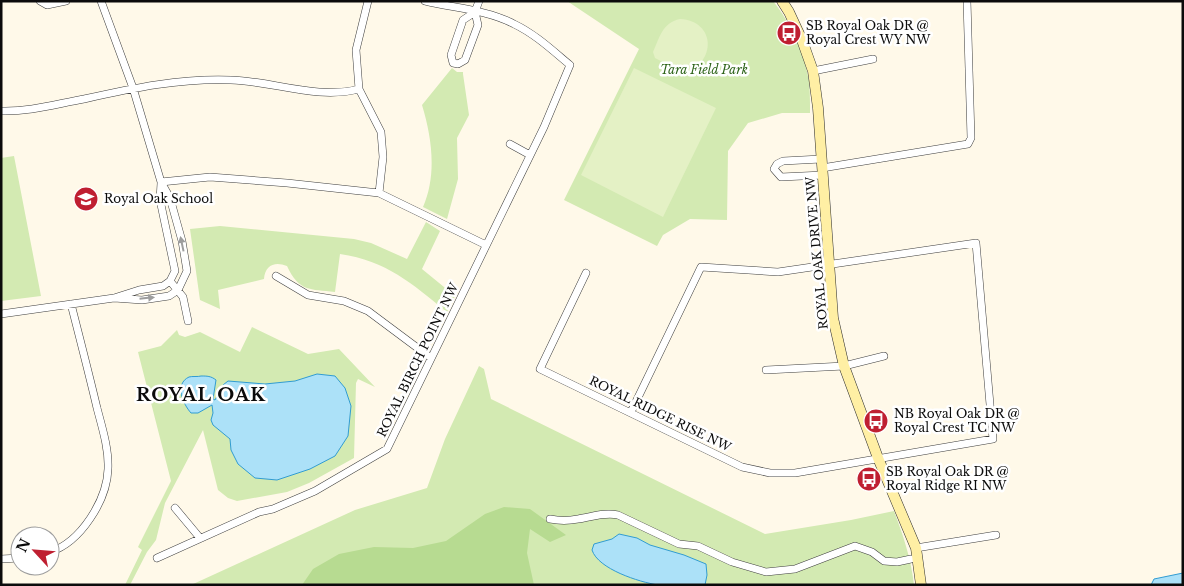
<svg xmlns="http://www.w3.org/2000/svg" width="1184" height="586" font-family="'Libre Baskerville',serif">
<style>
.green{fill:#d3eab2}
.forest{fill:#b7db91}
.pitch{fill:#e4f1c5}
.water{fill:#ace1f8;stroke:#319cd2}
.lines{fill:none;stroke-linecap:round;stroke-linejoin:round}
.street-casing{stroke:#3e3e3e;stroke-width:8}
.secondary-casing{stroke:#2d2d2d;stroke-width:11}
.street{stroke:#fff;stroke-width:7}
.secondary{stroke:#ffefa4;stroke-width:10}
.oneway{fill:#9d9d9d}
.labels{text-anchor:middle;stroke-width:5;stroke-linejoin:round;paint-order:stroke}
.poi-label{font-size:12px;fill:#0b0b0b;stroke:#fff;text-anchor:start}
.park-label{font-size:12px;font-style:italic;fill:#2e641a;stroke:#fff}
.street-label{font-size:12px;fill:#0b0b0b;stroke:#fff}
.district-label{font-size:18px;font-weight:bold;letter-spacing:1px;fill:#0b0b0b;stroke:#fff}
</style>
<rect width="100%" height="100%" fill="#fff9e9"/>
<path class="green" d="M 567,1 L 773,1 C 790,22 805,54 809,81 C 810,91 810,102 810,113 L 782,113 L 748,123 L 728,151 L 727,220 L 690,219 L 663,235 L 657,246 L 564,200 L 639,49 Z
M 452,68 L 457,72 L 463,72 L 463,74 L 469,115 L 457,138 L 458,179 L 447,219 L 423,207 C 437,175 432,138 422,105 Z
M 14,156 L 41,296 L 1,301 L 1,158 Z
M 426,222 L 440,231 L 422,269 L 455,296 L 447,312 C 411,283 387,261 340,254 L 335,292 C 310,289 299,292 287,266 C 275,261 265,265 264,279 L 218,290 L 220,309 L 200,300 L 190,229 L 220,226 L 354,239 L 371,243 L 407,259 Z
M 252,327 L 308,354 L 339,349 L 375,387 L 358,379 L 356,383 L 354,458 L 309,483 L 287,492 L 237,501 L 228,498 L 218,490 L 203,430 L 165,503 L 156,540 L 147,552 L 130,585 L 125,585 L 142,550 L 138,547 L 171,481 L 138,352 L 161,346 L 177,330 L 179,335 L 185,337 L 200,332 L 240,352 Z
M 479,366 L 484,369 L 491,399 L 765,534 L 851,520 L 894,511 C 903,535 911,558 914,585 L 191,585 L 355,510 L 427,488 L 445,439 Z"/>
<path class="forest" d="M 504,507 L 530,509 L 566,535 L 550,542 L 530,529 L 527,553 L 534,585 L 302,585 L 313,569 L 339,554 L 374,547 L 413,548 L 446,541 L 485,514 Z"/>
<path class="pitch" d="M 680,19 C 716,21 717,63 684,73 L 655,58 L 653,52 C 660,37 662,23 680,19 Z
M 634,68 L 716,108 L 663,217 L 581,175 Z"/>
<path class="water" d="M 317,374 L 335,376 L 345,388 L 351,406 L 348,436 L 335,456 L 310,469 L 277,480 L 255,478 L 238,464 L 231,450 L 230,439 L 213,425 L 211,420 L 213,413 L 212,405 L 198,413 L 191,413 C 183,404 174,384 189,377 C 192,376 198,377 201,376 C 207,376 211,376 216,380 L 213,399 L 215,400 L 223,385 L 228,381 L 265,384 L 295,381 Z
M 619,534 L 637,538 L 650,545 L 684,555 L 706,564 L 707,575 L 705,585 C 690,585 673,586 658,585 C 639,582 598,569 592,550 L 594,544 L 612,539 Z
M 1183,573 L 1183,585 L 1151,585 L 1154,579 Z"/>
<g class="lines">
<defs>
<path id="street" d="M 40,1 L 47,5 L 66,1
M 101,1 L 133,88 L 161,182 L 170,198 L 182,241 L 187,271 L 178,290 L 169,296 L 142,300 L 114,298
M 368,1 L 356,50 L 359,89 L 381,132 L 383,157 L 379,193 L 486,245
M 475,12 L 478,25 L 465,60 L 458,64 L 453,63 L 451,55 L 463,20 Z
M 475,12 L 479,1
M 813,71 L 873,59
M 1,111 C 29,112 56,104 84,99 C 133,88 181,78 231,80 C 273,81 317,100 359,89
M 510,144 L 530,155
M 821,159 L 783,161 L 777,164 L 774,169 L 781,177 L 823,175
M 822,168 L 968,144 L 971,138 L 967,1
M 161,182 L 210,177 L 287,183 L 379,193
M 586,273 L 540,369 L 742,467 L 770,473 L 795,473 L 993,439 L 976,243 L 778,272 L 701,267 L 631,412
M 276,276 L 308,295 L 344,301 L 368,311 L 431,358
M 170,281 L 183,297 L 188,321
M 1,314 L 114,298 L 139,290 L 163,286 L 170,281 L 175,271 L 160,200 L 161,183
M 766,370 L 844,366 L 884,356
M 175,508 L 200,538
M 550,519 C 560,521 568,521 578,519 C 592,517 604,512 618,515 L 679,544 L 698,546 L 732,562 L 766,572 L 795,569 L 855,546 L 872,552 L 884,561 L 897,562 L 911,559
M 916,548 L 996,535
M 50,552 C 81,542 107,500 108,469 C 109,449 102,427 97,408 C 89,374 80,339 71,304
M 157,558 L 259,512 L 273,509 L 315,491 L 387,449 L 544,127 L 570,65 C 552,50 535,34 514,24 C 488,10 454,8 425,1
M 1,559 L 20,558"/>
<path id="secondary" d="M 782,1 L 789,12 L 802,40 L 813,71 L 818,108 L 833,318 L 844,366 L 878,458 L 916,548 L 921,585"/>
</defs>
<use href="#street" class="street-casing"/>
<use href="#secondary" class="secondary-casing"/>
<use href="#street" class="street"/>
<use href="#secondary" class="secondary"/>
</g>
<defs><path id="oneway-solid" d="M-6-.8H1V-3.2L6.5 0L1 3.2V.8H-6Z" transform="scale(1.25)"/></defs>
<g class="oneway">
<use href="#oneway-solid" transform="translate(182 244) rotate(-102)"/>
<use href="#oneway-solid" transform="translate(147 298) rotate(-6)"/>
</g>
<defs>
<symbol id="bus-disc" viewBox="-11 -11 22 22"><circle r="9.5" fill="#bf1f31" stroke="#fff"/><path d="M-5-6H5V4H4V6H2V4H-2V6H-4V4H-5ZM-3.5-4V0h7V-4ZM-3.5 1.2v1.5H-2V1.2ZM2 1.2v1.5H3.5V1.2Z" fill="#fff"/></symbol>
<symbol id="school-disc" viewBox="-11 -11 22 22"><circle r="9.5" fill="#bf1f31" stroke="#fff"/><path d="M0-5L7-2L0 1L-7-2ZM-4 1L0 2.5L4 1V4Q0 6-4 4Z" fill="#fff"/></symbol>
</defs>
<g fill-rule="evenodd">
<use href="#bus-disc" x="775" y="19" width="28" height="28"/>
<use href="#school-disc" x="72" y="185" width="28" height="28"/>
<use href="#bus-disc" x="862" y="407" width="28" height="28"/>
<use href="#bus-disc" x="855" y="465" width="28" height="28"/>
</g>
<g class="labels">
<g class="poi-label">
<text x="806" y="30">SB Royal Oak DR @<tspan x="806" dy="14">Royal Crest WY NW</tspan></text>
<text x="104" y="203">Royal Oak School</text>
<text x="894" y="418">NB Royal Oak DR @<tspan x="894" dy="14">Royal Crest TC NW</tspan></text>
<text x="886" y="476">SB Royal Oak DR @<tspan x="886" dy="14">Royal Ridge RI NW</tspan></text>
</g>
<g class="park-label">
<text x="704" y="74">Tara Field Park</text>
</g>
<g class="street-label">
<text transform="translate(817 253) rotate(-95)" y="4">ROYAL OAK DRIVE NW</text>
<text transform="translate(418 360) rotate(-64)" y="4">ROYAL BIRCH POINT NW</text>
<text transform="translate(660 414) rotate(26)" y="4">ROYAL RIDGE RISE NW</text>
</g>
<g class="district-label">
<text x="201" y="401">ROYAL OAK</text>
</g>
</g>
<rect width="1184" height="586" fill="none" stroke="#0b0b0b" stroke-width="5"/>
<g transform="translate(35 551) rotate(296)"><circle r="24" fill="#ffffff" stroke="#9d9d9d"/>
<path d="M0-4L9 19L0 12L-9 19Z" fill="#bf1f31"/>
<text y="-8" font-size="14" font-weight="bold" text-anchor="middle" fill="#0b0b0b">N</text>
</g>
</svg>
